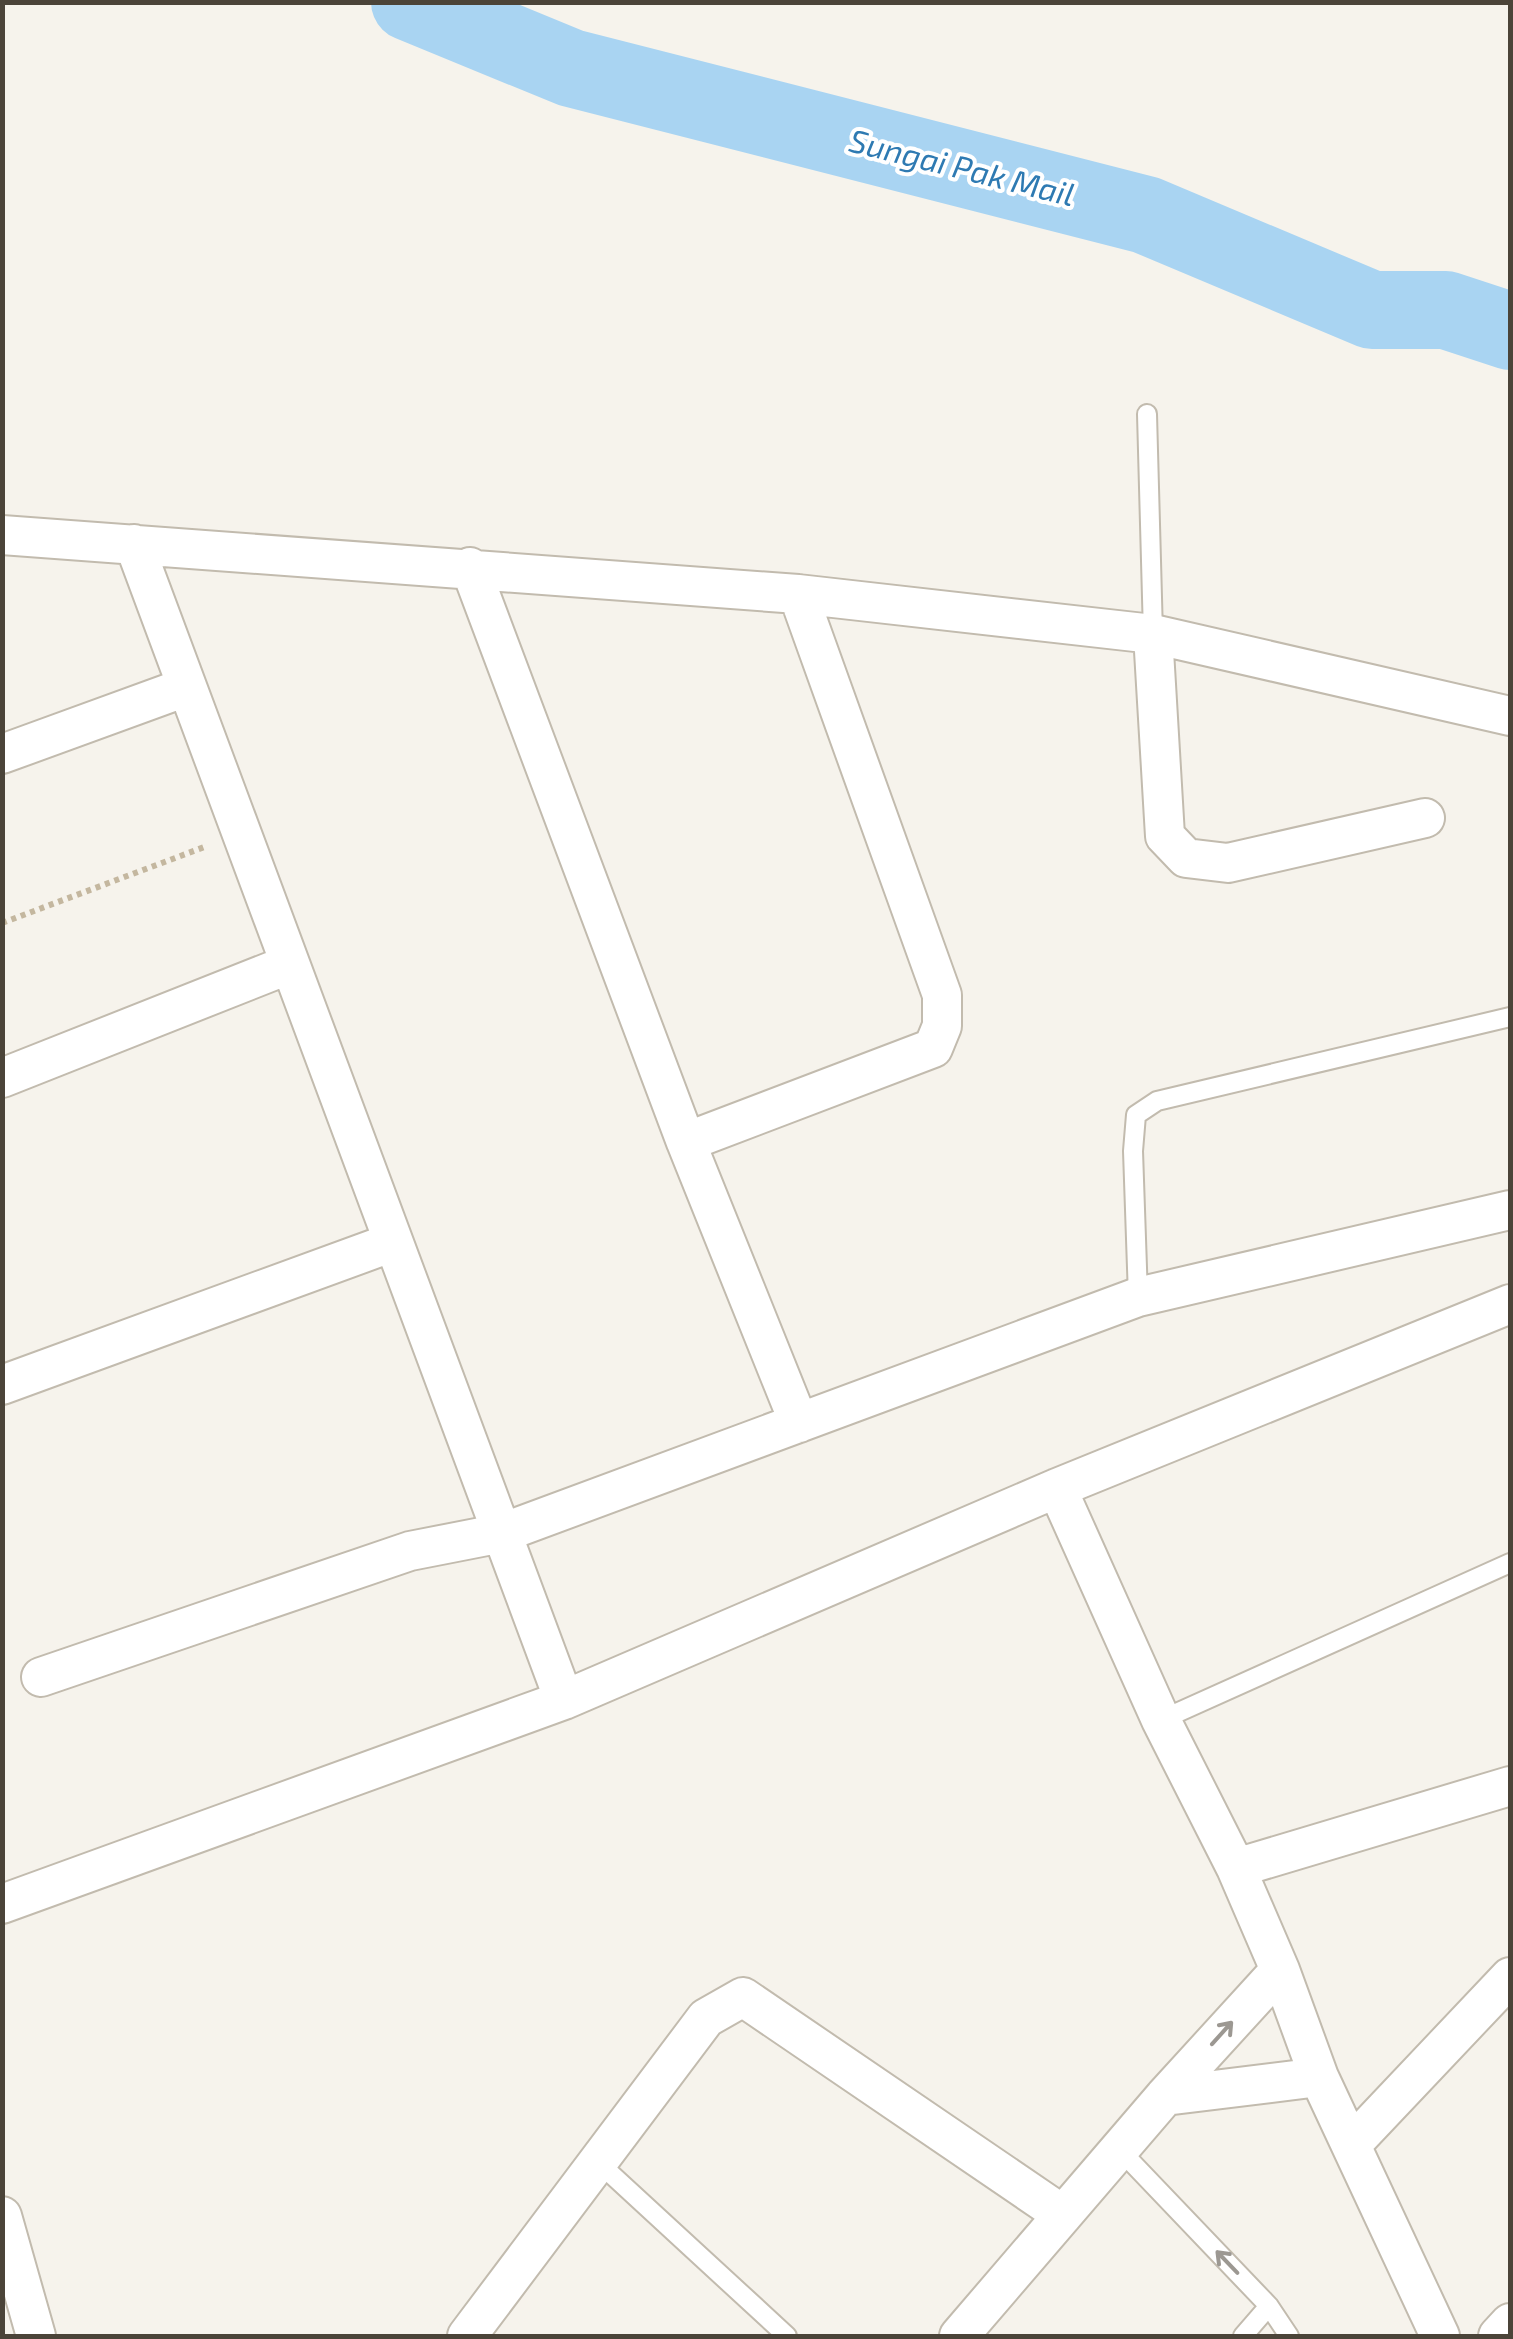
<svg xmlns="http://www.w3.org/2000/svg" width="1513" height="2339" font-family="'Exo 2',sans-serif">
<style>
.lines{fill:none;stroke-linecap:round;stroke-linejoin:round}
.river{stroke:#a9d4f2;stroke-width:78}
.lane-casing{stroke:#c2bbae;stroke-width:22}
.street-casing{stroke:#c2bbae;stroke-width:42}
.path{stroke:#c4b79f;stroke-width:6;stroke-dasharray:5 5;stroke-linecap:butt}
.lane{stroke:#fff;stroke-width:18}
.street{stroke:#fff;stroke-width:38}
.oneway{stroke:#9c9892}
.labels{text-anchor:middle;stroke-width:8;stroke-linejoin:round;paint-order:stroke}
.water-label{font-size:32px;font-style:italic;fill:#2e7ab2;stroke:#fff}
</style>
<rect width="100%" height="100%" fill="#f6f3ec"/>
<g class="lines">
<path class="river" d="M 410,2 L 571,68 L 1146,215 L 1372,310 L 1446,310 L 1510,331"/>
<defs>
<path id="lane" d="M 1147,414 L 1153,634
M 1138,1297 L 1133,1151 L 1136,1115 L 1157,1101 L 1510,1017
M 1161,1720 L 1510,1563
M 1119,2149 L 1269,2306 L 1289,2336
M 598,2162 L 787,2336
M 1243,2336 L 1269,2306"/>
<path id="street" d="M 2,535 L 798,594 L 1153,634 L 1510,716
M 134,544 L 564,1700
M 470,567 L 686,1142 L 799,1423
M 1153,634 L 1165,836 L 1186,858 L 1228,863 L 1425,818
M 2,754 L 186,687
M 2,1078 L 290,964
M 686,1142 L 933,1048 L 942,1026 L 942,995 L 798,594
M 2,1385 L 393,1242
M 1057,1488 L 1161,1720 L 1236,1868 L 1280,1970 L 1319,2077 L 1440,2336
M 41,1677 L 410,1551 L 502,1533 L 1138,1297 L 1510,1210
M 1236,1868 L 1510,1786
M 2,1904 L 564,1700 L 1057,1488 L 1510,1304
M 1165,2096 L 1319,2077
M 1352,2144 L 1510,1977
M 2,2216 L 36,2336
M 467,2336 L 706,2018 L 743,1997 L 1063,2215
M 959,2336 L 1165,2096 L 1280,1970
M 1498,2336 L 1510,2323"/>
</defs>
<use href="#lane" class="lane-casing"/>
<use href="#street" class="street-casing"/>
<path class="path" d="M 2,923 L 207,846"/>
<use href="#lane" class="lane"/>
<use href="#street" class="street"/>
</g>
<defs><path id="oneway-shaft" d="M-6 0H5M1.5-3L5.5 0L1.5 3" fill="none" stroke-width="1.6" stroke-linecap="round" stroke-linejoin="round" transform="scale(2.5)"/></defs>
<g class="oneway">
<use href="#oneway-shaft" transform="translate(1222 2033) rotate(-48)"/>
<use href="#oneway-shaft" transform="translate(1227 2262) rotate(-134)"/>
</g>
<g class="labels">
<g class="water-label">
<text transform="translate(962 168) rotate(14)" y="11">Sungai Pak Mail</text>
</g>
</g>
<rect width="1513" height="2339" fill="none" stroke="#4b4439" stroke-width="10"/>
</svg>
